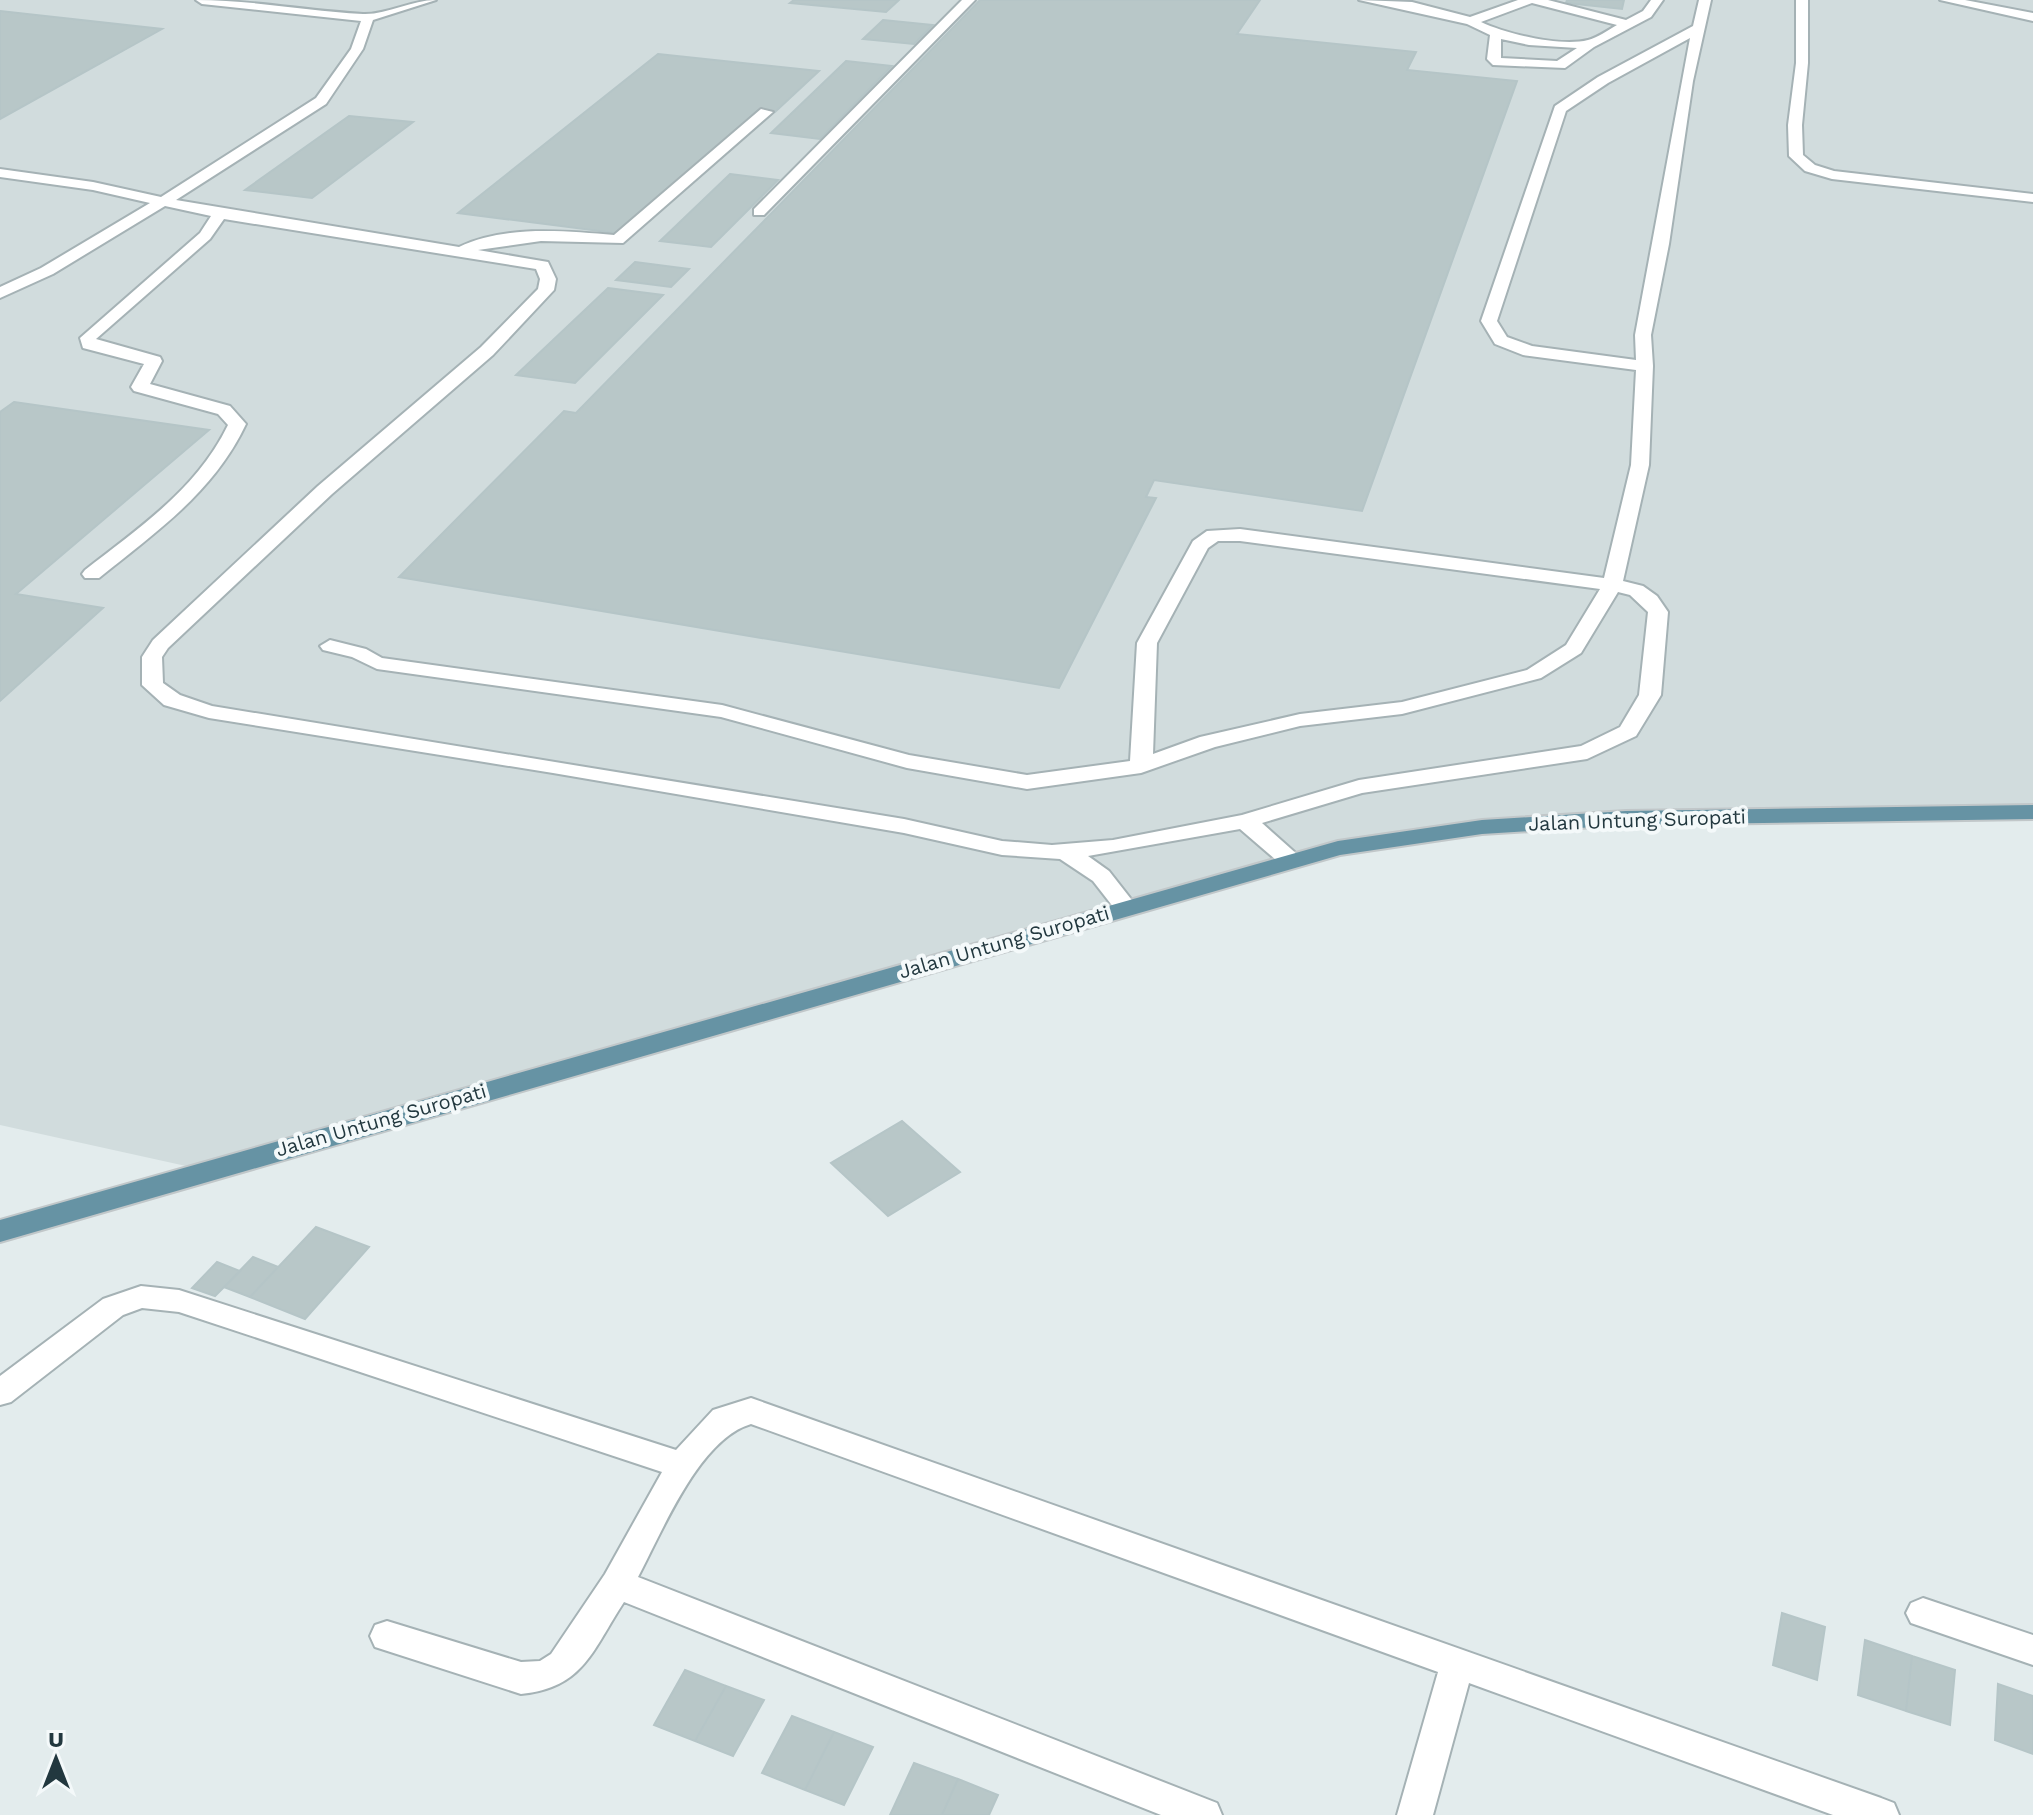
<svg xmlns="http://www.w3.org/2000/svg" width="2033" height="1815" font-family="'Work Sans',sans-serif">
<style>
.built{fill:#d1dcdd}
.building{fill:#b8c7c8;stroke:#b5c5c7;stroke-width:2}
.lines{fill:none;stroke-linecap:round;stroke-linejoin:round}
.minor-casing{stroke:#a5b2b5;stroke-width:4}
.major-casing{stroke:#c1c7c9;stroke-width:4}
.minor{fill:#fff;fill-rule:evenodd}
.major{fill:#6693a4;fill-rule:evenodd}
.labels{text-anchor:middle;stroke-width:8;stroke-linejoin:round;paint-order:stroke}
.street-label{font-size:20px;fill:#22383f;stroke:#f4f9fa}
</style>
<rect width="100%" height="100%" fill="#e3eced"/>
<path class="built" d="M 0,0 L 2033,0 L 2033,811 L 1588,814 L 1364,838 L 949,951 L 195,1168 L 0,1125 Z"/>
<path class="building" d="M 794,0 L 899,0 L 886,12 L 790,3 Z
M 980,0 L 1260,0 L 1237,34 L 1416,52 L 1407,70 L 1517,81 L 1362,511 L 1154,480 L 1146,497 L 1156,498 L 1059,688 L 399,577 L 564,411 L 576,413 Z
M 1567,0 L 1624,0 L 1622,9 L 1566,3 Z
M 0,11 L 162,29 L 0,119 Z
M 883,20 L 933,25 L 914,44 L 863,39 Z
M 658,54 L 819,71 L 775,112 L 758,110 L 623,234 L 458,213 Z
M 846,61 L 892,66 L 820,139 L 771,133 Z
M 349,116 L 413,122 L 312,198 L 245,190 Z
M 730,174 L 778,180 L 711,247 L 660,241 Z
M 635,262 L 689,269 L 671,287 L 616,280 Z
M 608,288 L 663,295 L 575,383 L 516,375 Z
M 14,402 L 209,430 L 16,594 L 103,608 L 0,701 L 0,412 Z
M 902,1121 L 960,1172 L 888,1216 L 831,1163 Z
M 316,1227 L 369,1247 L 305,1319 L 250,1297 Z
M 253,1257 L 278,1267 L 250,1297 L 224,1287 Z
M 217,1262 L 240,1271 L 215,1296 L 192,1288 Z
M 1782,1613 L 1825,1627 L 1817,1680 L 1773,1665 Z
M 1865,1640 L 1912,1656 L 1906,1711 L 1858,1695 Z
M 1912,1656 L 1955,1670 L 1950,1725 L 1906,1711 Z
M 685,1670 L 726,1686 L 695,1741 L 654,1725 Z
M 1998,1684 L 2033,1696 L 2033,1754 L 1995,1740 Z
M 726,1686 L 764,1700 L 733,1756 L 695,1741 Z
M 792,1716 L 834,1732 L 805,1790 L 762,1773 Z
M 834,1732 L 873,1747 L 844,1805 L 805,1790 Z
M 914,1763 L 958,1779 L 942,1815 L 890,1815 Z
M 958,1779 L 998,1795 L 989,1815 L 942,1815 Z"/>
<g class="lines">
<defs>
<path id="minor" d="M 196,0 C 252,0 307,11 363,14 C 387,15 411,0 436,0 L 373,20 L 363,49 L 326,104 L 176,200 L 459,247 C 504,225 565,231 614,235 L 761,109 L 773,112 L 623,243 L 541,241 L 478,250 L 548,262 L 556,279 L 554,290 L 493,355 L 332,494 L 168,648 L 162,657 L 163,683 L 180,695 L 212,706 L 904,819 L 1002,841 L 1052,845 L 1113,840 L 1242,815 L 1359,780 L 1581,746 L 1620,727 L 1639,695 L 1648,612 L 1630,595 L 1618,592 L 1581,653 L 1541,678 L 1402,714 L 1300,726 L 1215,747 L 1141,773 L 1027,789 L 907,768 L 721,717 L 377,669 L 352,657 L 323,650 L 320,646 L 330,640 L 366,649 L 382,658 L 722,705 L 909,755 L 1027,775 L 1130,761 L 1137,643 L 1193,541 L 1207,531 L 1240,529 L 1604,578 L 1631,465 L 1636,370 L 1523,355 L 1495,344 L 1481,321 L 1555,106 L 1598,77 L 1693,26 L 1699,0 L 1711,0 L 1693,81 L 1669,244 L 1651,335 L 1653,366 L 1649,465 L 1623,581 L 1643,586 L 1657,596 L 1668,612 L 1661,695 L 1636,736 L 1587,759 L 1362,793 L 1262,823 L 1299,856 L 1303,861 L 1299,866 L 1283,866 L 1240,829 L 1088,856 L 1109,871 L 1138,908 L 1134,913 L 1118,913 L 1093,881 L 1060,859 L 1002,855 L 904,833 L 553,773 L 209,718 L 164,705 L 142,685 L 142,657 L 153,640 L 318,486 L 481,347 L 538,289 L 540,279 L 536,269 L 224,219 L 210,239 L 96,339 L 160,357 L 162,361 L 150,384 L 230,406 L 246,424 C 214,492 156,532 99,578 L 85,578 L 82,574 L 85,570 C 140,527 197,489 228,425 L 218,414 L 134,391 L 131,387 L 144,364 L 83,348 L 80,338 L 200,233 L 211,216 L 165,206 L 53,274 L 0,298 L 0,287 L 41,268 L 150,203 L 93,190 L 0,177 L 0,169 L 93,182 L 161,197 L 316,98 L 351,49 L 361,21 L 202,4 ZM 1690,38 L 1635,335 L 1636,360 L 1532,346 L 1507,337 L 1497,321 L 1566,111 L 1608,83 ZM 1218,541 L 1240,541 L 1600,589 L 1566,645 L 1527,670 L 1402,702 L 1300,714 L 1200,737 L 1153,754 L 1157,643 L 1208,548 Z
M 962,0 L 975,0 L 764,215 L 754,215 L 754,209 Z
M 1359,0 L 1412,2 L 1470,17 L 1518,0 L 1548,0 L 1626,20 L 1643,11 L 1651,0 L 1663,0 L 1651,17 L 1594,47 L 1565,68 L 1493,65 L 1487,59 L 1490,35 L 1467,24 ZM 1532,3 L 1617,25 C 1608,30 1597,38 1588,40 C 1561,47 1506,34 1481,22 ZM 1501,39 L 1529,45 L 1577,48 L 1557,61 L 1501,58 Z
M 1796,0 L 1808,0 L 1808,63 L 1802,125 L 1803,155 L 1815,165 L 1834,171 L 2033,194 L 2033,202 L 1832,179 L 1805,171 L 1789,156 L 1788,125 L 1796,63 Z
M 1940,0 L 1965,0 L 2033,13 L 2033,21 Z
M 141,1286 L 179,1290 L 676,1450 L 713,1410 L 751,1398 L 1881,1798 L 1894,1803 L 1899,1815 L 1833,1815 L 1469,1683 L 1433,1815 L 1397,1815 L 1438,1672 L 751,1424 C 699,1439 662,1532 638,1577 L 1217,1803 L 1222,1815 L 1161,1815 L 624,1602 C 593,1649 584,1688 521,1694 L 375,1647 L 370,1636 L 375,1625 L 387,1621 L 521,1662 L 540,1661 L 551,1654 L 605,1574 L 662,1472 L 179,1312 L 142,1308 L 123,1315 L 11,1402 L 0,1405 L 0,1376 L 103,1299 Z
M 1923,1598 L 2033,1635 L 2033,1665 L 1911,1623 L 1906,1613 L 1911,1603 Z"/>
<path id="major" d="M 2033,805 L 2033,819 L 1626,825 L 1482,834 L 1340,855 L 0,1242 L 0,1220 L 1338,841 L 1482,820 L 1626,811 Z"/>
</defs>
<use href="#minor" class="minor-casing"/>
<use href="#major" class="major-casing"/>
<use href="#minor" class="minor"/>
<use href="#major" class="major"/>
</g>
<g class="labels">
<g class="street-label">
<text transform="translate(1637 820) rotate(-2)" y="7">Jalan Untung Suropati</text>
<text transform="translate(1004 942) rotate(-16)" y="7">Jalan Untung Suropati</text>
<text transform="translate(381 1120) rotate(-16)" y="7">Jalan Untung Suropati</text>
</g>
</g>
<g transform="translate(56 1759)" stroke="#f4f9fa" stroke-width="6" paint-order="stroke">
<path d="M0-6L14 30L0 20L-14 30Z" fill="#22383f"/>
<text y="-12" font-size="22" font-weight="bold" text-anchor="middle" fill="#22383f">U</text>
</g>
</svg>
